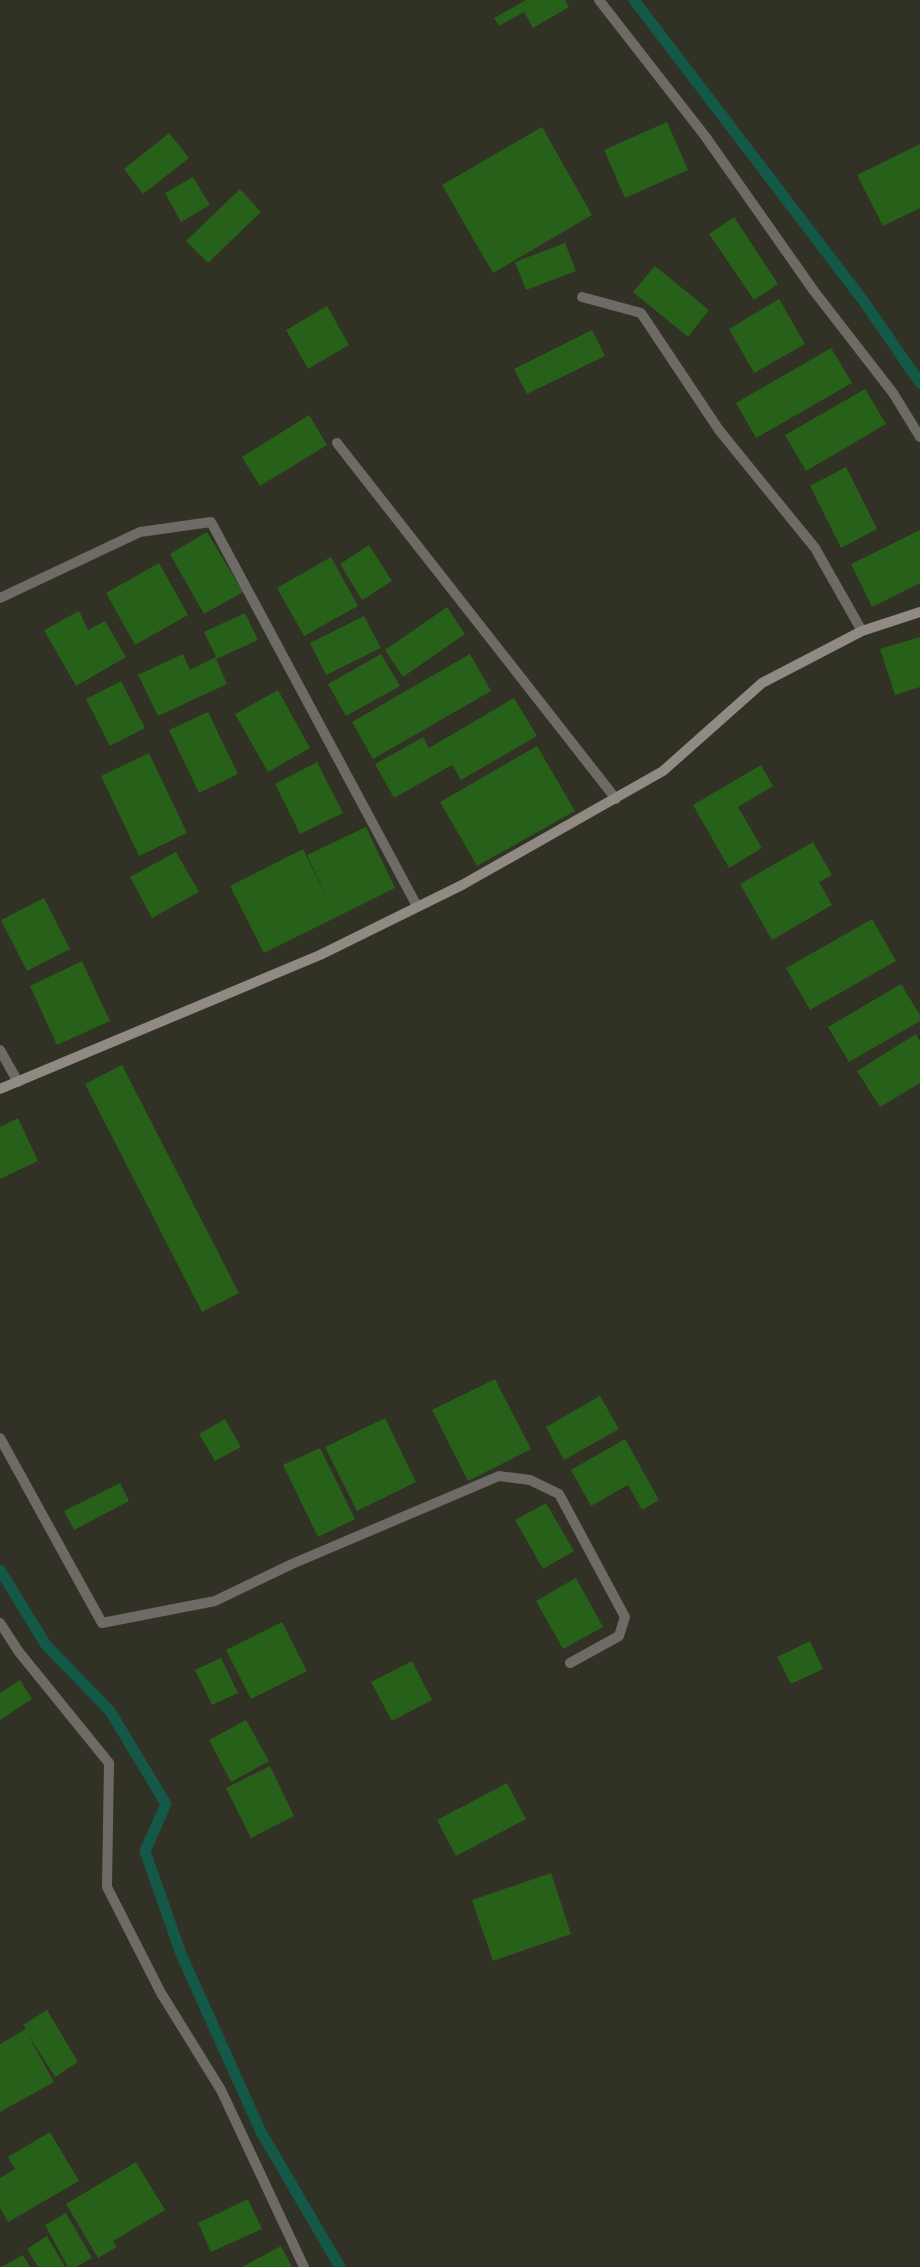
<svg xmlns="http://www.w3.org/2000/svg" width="920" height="2267" font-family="'Source Sans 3',sans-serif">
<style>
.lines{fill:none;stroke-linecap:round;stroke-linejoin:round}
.stream{stroke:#145848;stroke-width:11}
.building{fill:#276018}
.street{stroke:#6e6a65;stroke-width:10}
.secondary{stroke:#908a82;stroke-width:10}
</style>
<rect width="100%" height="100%" fill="#313125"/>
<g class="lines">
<path class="stream" d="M 634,0 L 865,303 L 920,383
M 0,1570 L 46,1645 L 110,1711 L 166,1804 L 145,1851 L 181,1954 L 261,2132 L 340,2267"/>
</g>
<path class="building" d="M 526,0 L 565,0 L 569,7 L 533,28 L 524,12 L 499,26 L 494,18 Z
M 667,122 L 688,170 L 625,198 L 604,150 Z
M 542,127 L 592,215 L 493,273 L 442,185 Z
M 169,133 L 189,158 L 143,194 L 124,169 Z
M 920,144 L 920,208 L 883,226 L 857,175 Z
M 193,177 L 210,205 L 181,222 L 165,193 Z
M 240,189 L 261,212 L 208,263 L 186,241 Z
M 734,217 L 778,284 L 754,300 L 709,234 Z
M 565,243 L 576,271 L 526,290 L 515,262 Z
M 655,266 L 709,310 L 688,337 L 633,292 Z
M 779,299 L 805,344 L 754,373 L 729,329 Z
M 327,306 L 349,345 L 308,369 L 286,330 Z
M 592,330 L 605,356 L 527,394 L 514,369 Z
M 831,348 L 852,383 L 756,438 L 736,403 Z
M 865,389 L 886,424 L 806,471 L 785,435 Z
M 309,415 L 327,445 L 260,486 L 242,457 Z
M 846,467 L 877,529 L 841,548 L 810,486 Z
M 920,530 L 920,583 L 872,607 L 851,564 Z
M 207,532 L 243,592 L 204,614 L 170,554 Z
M 369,545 L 392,581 L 362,600 L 340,564 Z
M 331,557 L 358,606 L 304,636 L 277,588 Z
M 159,563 L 188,615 L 135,645 L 106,593 Z
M 447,607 L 465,634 L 403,677 L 385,650 Z
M 79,611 L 88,630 L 105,621 L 126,657 L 76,686 L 44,630 Z
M 245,613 L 258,640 L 216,659 L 227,684 L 158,716 L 138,675 L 183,654 L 190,670 L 216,657 L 204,632 Z
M 364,616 L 381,648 L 326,675 L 310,643 Z
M 920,637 L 920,687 L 895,695 L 880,649 Z
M 381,654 L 400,686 L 346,716 L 328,684 Z
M 470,654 L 491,691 L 373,759 L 352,722 Z
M 121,681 L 145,728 L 110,746 L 86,699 Z
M 278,690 L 310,748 L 268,772 L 235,714 Z
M 514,698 L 537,736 L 461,780 L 452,765 L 394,798 L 375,764 L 423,737 L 429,748 Z
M 208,712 L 238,774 L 199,793 L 169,730 Z
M 537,746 L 575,811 L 477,866 L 440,802 Z
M 149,753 L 187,833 L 139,856 L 101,776 Z
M 317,762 L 343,813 L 300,834 L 275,784 Z
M 761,765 L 773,786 L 738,807 L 762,848 L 729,868 L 693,805 Z
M 366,827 L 395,888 L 264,953 L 230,886 L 303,849 L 334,912 L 307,855 Z
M 813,842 L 832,875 L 819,882 L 832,905 L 772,940 L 740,884 Z
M 176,852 L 199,892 L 152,918 L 130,877 Z
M 44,898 L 70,949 L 27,971 L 1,920 Z
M 872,919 L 896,961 L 810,1010 L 786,968 Z
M 82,961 L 110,1021 L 57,1045 L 30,986 Z
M 901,984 L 920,1015 L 920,1021 L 849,1062 L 828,1027 Z
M 916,1034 L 920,1041 L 920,1083 L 880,1107 L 857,1071 Z
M 122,1065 L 239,1293 L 202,1312 L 85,1084 Z
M 18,1118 L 38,1161 L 0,1179 L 0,1127 Z
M 495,1379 L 531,1449 L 468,1481 L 432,1410 Z
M 600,1396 L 619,1429 L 564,1460 L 546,1427 Z
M 385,1418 L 416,1482 L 357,1511 L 325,1447 Z
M 225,1419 L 241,1447 L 215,1461 L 199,1434 Z
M 625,1439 L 659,1500 L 642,1510 L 628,1485 L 591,1506 L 571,1470 Z
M 320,1448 L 355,1519 L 318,1537 L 283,1465 Z
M 120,1483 L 129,1501 L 74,1530 L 64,1511 Z
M 546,1503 L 574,1551 L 543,1569 L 515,1520 Z
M 576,1578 L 603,1627 L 563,1649 L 536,1601 Z
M 282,1622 L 307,1671 L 251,1699 L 226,1650 Z
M 810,1641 L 823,1669 L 791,1684 L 777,1657 Z
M 221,1658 L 238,1693 L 212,1705 L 195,1670 Z
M 412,1661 L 432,1700 L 392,1721 L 371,1682 Z
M 20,1680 L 32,1699 L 0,1720 L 0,1693 Z
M 246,1720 L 269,1761 L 231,1782 L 209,1740 Z
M 270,1766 L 294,1816 L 251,1838 L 226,1788 Z
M 507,1783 L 526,1819 L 456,1856 L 437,1820 Z
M 551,1873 L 571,1934 L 493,1961 L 472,1900 Z
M 47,2010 L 78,2062 L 55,2077 L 27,2033 L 54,2082 L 0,2112 L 0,2044 L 26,2029 L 23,2025 Z
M 50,2132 L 79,2181 L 8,2222 L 0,2208 L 0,2178 L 15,2169 L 8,2157 Z
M 136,2162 L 165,2210 L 113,2241 L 117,2247 L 98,2258 L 66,2204 Z
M 248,2199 L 262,2229 L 211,2252 L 198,2223 Z
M 66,2213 L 92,2258 L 76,2267 L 68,2267 L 45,2225 Z
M 47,2236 L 65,2267 L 38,2267 L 27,2249 Z
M 281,2246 L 292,2267 L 242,2267 Z
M 23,2255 L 30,2267 L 1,2267 Z"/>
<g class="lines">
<path class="street" d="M 599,0 L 705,136 L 814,291 L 893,393 L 920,437
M 582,297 L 641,313 L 719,430 L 815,548 L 862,631
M 337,443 L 616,799
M 0,598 L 140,532 L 211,522 L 417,906
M 0,1050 L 18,1082
M 0,1438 L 102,1623 L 215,1601 L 292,1564 L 499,1476 L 530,1480 L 559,1494 L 625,1617 L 619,1636 L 570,1663
M 0,1623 L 19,1652 L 109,1763 L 107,1887 L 161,1993 L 221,2090 L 304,2267"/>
<path class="secondary" d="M 0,1089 L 320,955 L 462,885 L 663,771 L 762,683 L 862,631 L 920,612"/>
</g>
</svg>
